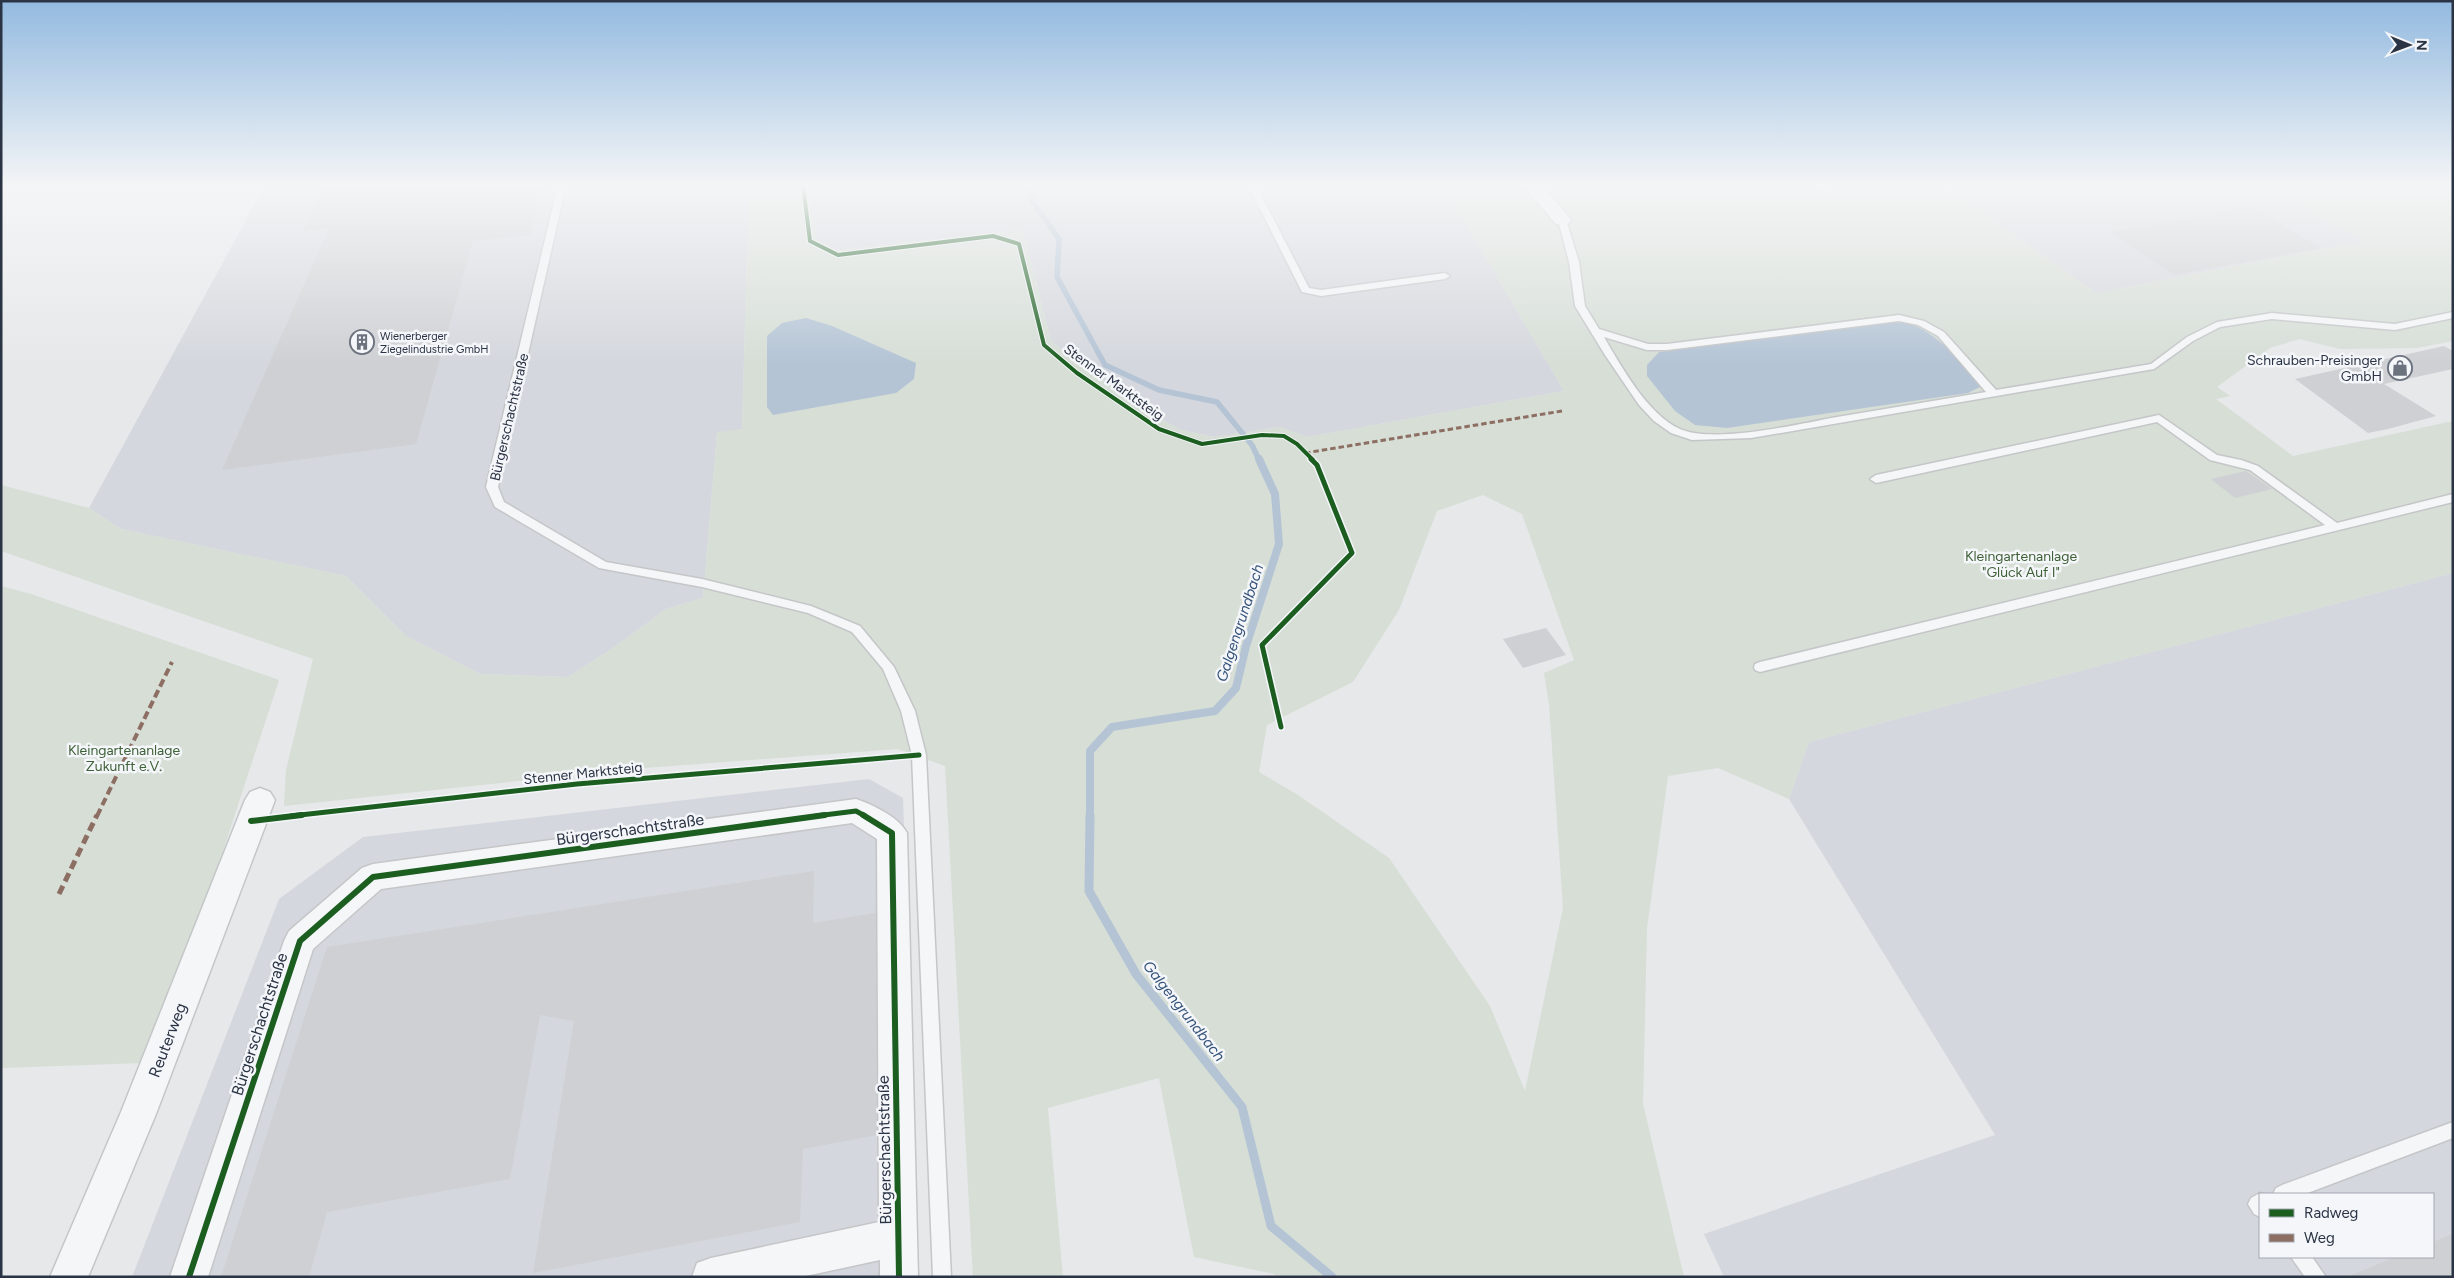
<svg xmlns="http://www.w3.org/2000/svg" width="2454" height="1278" font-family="Figtree,sans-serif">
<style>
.built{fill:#d4d7dd;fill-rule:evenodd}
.green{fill:#d6ded6;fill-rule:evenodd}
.water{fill:#b4c4d5}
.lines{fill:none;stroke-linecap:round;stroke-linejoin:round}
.stream-far2{stroke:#b4c4d5;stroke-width:5.5}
.stream-far1{stroke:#b4c4d5;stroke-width:8}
.stream{stroke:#b4c4d5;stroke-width:9}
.building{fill:#ced0d3}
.lane-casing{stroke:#c4c6c8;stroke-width:3}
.street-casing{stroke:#c4c6c8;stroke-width:3}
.lane{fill:#f5f6f7;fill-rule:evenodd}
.street{fill:#f5f6f7;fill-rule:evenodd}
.quiet-far2{stroke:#8d6e63;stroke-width:3;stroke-dasharray:5.5 3;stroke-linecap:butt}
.quiet-far1{stroke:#8d6e63;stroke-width:4;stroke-dasharray:8 4;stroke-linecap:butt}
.quiet{stroke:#8d6e63;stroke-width:5;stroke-dasharray:9 5;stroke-linecap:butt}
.cycleway-far2-casing{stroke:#f4f6f9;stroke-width:6}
.cycleway-far1-casing{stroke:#f4f6f9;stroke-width:8}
.cycleway-casing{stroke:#f4f6f9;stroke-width:9}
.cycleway-far2{stroke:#1b5e20;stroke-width:4}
.cycleway-far1{stroke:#1b5e20;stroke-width:5}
.cycleway{stroke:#1b5e20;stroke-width:6}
.labels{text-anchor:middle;stroke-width:5;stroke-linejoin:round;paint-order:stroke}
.far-poi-label{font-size:11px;fill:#2b3445;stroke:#f4f6f9;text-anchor:start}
.poi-label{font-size:14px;fill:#2b3445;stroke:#f4f6f9;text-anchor:end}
.street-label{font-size:14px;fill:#2b3445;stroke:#f4f6f9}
.park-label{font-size:14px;fill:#3f6138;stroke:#f4f6f9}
.water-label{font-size:15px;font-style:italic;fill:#34527a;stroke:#f4f6f9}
.near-street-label{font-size:16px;fill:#2b3445;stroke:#f4f6f9}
</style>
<rect width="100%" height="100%" fill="#e6e8ea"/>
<path class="built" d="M 265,185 L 749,185 L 742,429 L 717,433 L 703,598 L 666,609 L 616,646 L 568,677 L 480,674 L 406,636 L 346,576 L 121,529 L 89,508 Z
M 808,185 L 1443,185 L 1564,391 L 1307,437 L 1280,427 L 1214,437 L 1181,430 L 1137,406 L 1051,341 L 1023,230 L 836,250 L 817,239 Z
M 1944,185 L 2309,185 L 2277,192 L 2364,241 L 2096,293 Z
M 2453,573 L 2453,1277 L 1724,1277 L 1704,1234 L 1995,1135 L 1789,799 L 1809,742 ZM 2260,1194 L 2433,1194 L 2433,1257 L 2260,1257 Z
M 869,779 L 903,798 L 919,1277 L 132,1277 L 279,899 L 363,837 Z"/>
<path class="green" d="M 749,185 L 808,185 L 817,238 L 836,250 L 1023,230 L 1051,341 L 1137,406 L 1181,430 L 1213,437 L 1280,427 L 1307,437 L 1564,391 L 1443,185 L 1812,185 L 1821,188 L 1836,185 L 1944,185 L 2096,293 L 2363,241 L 2276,192 L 2309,185 L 2453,185 L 2453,341 L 2417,348 L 2340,349 L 2299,339 L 2270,348 L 2217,387 L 2230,396 L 2216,399 L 2293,456 L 2453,421 L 2453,573 L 1809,742 L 1789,799 L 1718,768 L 1668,776 L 1647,928 L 1643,1104 L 1684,1277 L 1277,1277 L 1274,1274 L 1194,1257 L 1159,1078 L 1048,1108 L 1063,1277 L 973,1277 L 945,766 L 898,749 L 631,769 L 284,806 L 286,770 L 313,659 L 1,551 L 1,485 L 89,508 L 121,529 L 346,576 L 406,636 L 480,674 L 568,677 L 616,646 L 666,609 L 703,598 L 717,432 L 742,429 ZM 1483,495 L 1522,514 L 1574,660 L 1544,673 L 1549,704 L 1563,908 L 1525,1091 L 1490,1006 L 1389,858 L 1298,795 L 1259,772 L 1267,725 L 1353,682 L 1399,610 L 1437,511 Z
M 1,586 L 31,594 L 279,680 L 220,860 L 143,1063 L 1,1068 Z"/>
<path class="water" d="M 806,318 L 832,326 L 916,363 L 914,379 L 896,393 L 773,415 L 767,407 L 767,336 L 782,323 Z
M 1882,323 C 1891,323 1902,322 1910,324 C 1934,331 1967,365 1980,387 L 1968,393 L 1727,428 L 1695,425 L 1675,411 L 1647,376 L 1647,365 L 1659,352 Z"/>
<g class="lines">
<path class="stream-far2" d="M 1027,185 L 1032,201 L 1059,239 L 1057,277 L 1105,365 L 1159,390 L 1217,402 L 1252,445 L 1259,460"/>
<path class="stream-far1" d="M 1090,816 L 1090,751 L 1112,727 L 1215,711 L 1236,688 L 1246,646 L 1279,544 L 1275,494 L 1259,459"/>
<path class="stream" d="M 1090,815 L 1089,891 L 1136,974 L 1242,1107 L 1271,1226 L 1332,1277"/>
</g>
<path class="building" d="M 325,185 L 541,185 L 530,235 L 473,241 L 416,444 L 222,470 L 329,228 L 303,231 Z
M 2251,207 L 2321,248 L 2174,275 L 2109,232 Z
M 2444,346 L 2453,351 L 2453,369 L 2384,384 L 2436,416 L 2388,429 L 2368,433 L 2295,379 Z
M 2246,471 L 2272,489 L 2235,498 L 2211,479 Z
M 1546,628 L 1566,655 L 1523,668 L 1503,639 Z
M 814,871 L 813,923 L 876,913 L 877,1135 L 803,1149 L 800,1222 L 533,1273 L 574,1021 L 540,1015 L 510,1179 L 327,1212 L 309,1277 L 221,1277 L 327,947 Z
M 2453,1234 L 2453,1277 L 2347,1277 L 2395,1257 L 2433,1257 L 2433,1242 Z"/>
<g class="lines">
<defs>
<path id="lane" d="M 558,185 L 566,185 L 498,487 L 504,502 L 606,562 L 702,579 L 811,606 L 860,626 L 894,667 L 915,711 L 926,755 L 951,1277 L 933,1277 L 912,755 L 901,711 L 883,669 L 852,632 L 808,613 L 702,587 L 599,568 L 495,507 L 486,487 Z
M 1248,185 L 1256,185 L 1309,288 L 1321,290 L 1445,273 L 1450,276 L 1445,279 L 1321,296 L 1302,292 Z
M 1562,217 L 1566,220 L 1579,262 L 1585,306 L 1599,329 L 1648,344 L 1667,344 L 1899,315 L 1924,321 L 1944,332 L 1996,390 L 2151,364 L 2187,337 L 2217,322 L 2272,313 L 2395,324 L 2453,312 L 2453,318 L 2395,330 L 2272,319 L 2220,327 L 2193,341 L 2154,369 L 1751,438 L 1692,440 L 1671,433 L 1654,421 L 1639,405 L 1605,355 L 1575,306 L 1569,262 L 1558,220 ZM 1899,321 L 1918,325 L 1938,336 L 1986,392 C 1937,400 1887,409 1837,417 C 1799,424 1714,444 1680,429 C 1648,415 1621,366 1604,337 L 1647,350 L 1667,350 Z
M 2159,415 L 2217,455 L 2241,460 L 2258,466 L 2337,523 L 2453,494 L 2453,502 L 1760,672 L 1755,670 L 1754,667 L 1755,664 L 1760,662 L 2325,525 L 2250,470 L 2210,460 L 2157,422 L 1876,483 L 1870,479 L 1876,475 Z
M 2453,1122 L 2453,1138 L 2305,1194 L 2273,1194 L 2276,1188 L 2282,1185 Z
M 2260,1193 L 2263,1194 L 2260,1194 L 2260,1217 L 2254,1214 L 2248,1204 L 2251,1198 Z
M 2291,1257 L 2312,1257 L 2326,1277 L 2305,1277 Z"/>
<path id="street" d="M 1523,185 L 1542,185 L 1568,216 L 1571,220 L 1568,224 L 1556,224 Z
M 260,788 L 270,792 L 275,800 L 156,1114 L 88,1277 L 50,1277 L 121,1112 L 245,800 L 250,792 Z
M 856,799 C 873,805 899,817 907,833 L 918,1277 L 880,1277 L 880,1260 L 801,1277 L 692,1277 L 697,1263 L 711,1258 L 879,1222 L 877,839 L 852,823 L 381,889 L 313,949 L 208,1277 L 170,1277 L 284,941 L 289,931 L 362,868 L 373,864 Z"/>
</defs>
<use href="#lane" class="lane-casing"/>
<use href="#street" class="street-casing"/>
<use href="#lane" class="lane"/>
<use href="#street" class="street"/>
<path class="quiet-far2" d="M 1305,453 L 1562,411"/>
<path class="quiet-far1" d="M 97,816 L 172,662"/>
<path class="quiet" d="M 59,894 L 97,815"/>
<defs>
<path id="cycleway-far2" d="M 803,185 L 810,241 L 838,255 L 993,236 L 1019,244 L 1044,345 L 1077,373 L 1159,429 L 1202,444 L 1262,435 L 1284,436 L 1297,444 L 1313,460"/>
<path id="cycleway-far1" d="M 1281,727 L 1262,645 L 1352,553 L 1317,465 L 1311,459
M 291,816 L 577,784 L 919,755
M 816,816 L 856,811 L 865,816"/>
<path id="cycleway" d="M 863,815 L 892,833 L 899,1277
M 251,821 L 302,815
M 189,1277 L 300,941 L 373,877 L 825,815"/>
</defs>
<use href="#cycleway-far2" class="cycleway-far2-casing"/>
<use href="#cycleway-far1" class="cycleway-far1-casing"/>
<use href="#cycleway" class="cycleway-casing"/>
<use href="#cycleway-far2" class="cycleway-far2"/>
<use href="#cycleway-far1" class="cycleway-far1"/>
<use href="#cycleway" class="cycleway"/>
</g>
<linearGradient id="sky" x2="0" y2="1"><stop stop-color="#93bae0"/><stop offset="0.51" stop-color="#f4f5f6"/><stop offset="1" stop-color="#f4f5f6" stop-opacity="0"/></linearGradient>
<rect width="2454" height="364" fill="url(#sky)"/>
<defs>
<symbol id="building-ring" viewBox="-11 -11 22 22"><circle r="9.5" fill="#f4f6f9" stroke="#6c737f" stroke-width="1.5"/><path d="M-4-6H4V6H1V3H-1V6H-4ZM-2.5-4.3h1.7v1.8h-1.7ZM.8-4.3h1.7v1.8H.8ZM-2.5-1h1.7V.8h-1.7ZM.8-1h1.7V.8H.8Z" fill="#6c737f"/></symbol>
<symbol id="shop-ring" viewBox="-11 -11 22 22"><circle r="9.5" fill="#f4f6f9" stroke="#6c737f" stroke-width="1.5"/><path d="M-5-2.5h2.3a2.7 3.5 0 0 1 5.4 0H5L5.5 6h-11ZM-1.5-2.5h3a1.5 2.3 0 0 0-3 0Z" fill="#6c737f"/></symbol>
</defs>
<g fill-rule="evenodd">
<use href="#building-ring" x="348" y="328" width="28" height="28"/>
<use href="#shop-ring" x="2386" y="354" width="28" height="28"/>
</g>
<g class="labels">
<g class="far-poi-label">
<text x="380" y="340">Wienerberger<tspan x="380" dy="13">Ziegelindustrie GmbH</tspan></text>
</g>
<g class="poi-label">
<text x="2382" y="365">Schrauben-Preisinger<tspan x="2382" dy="16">GmbH</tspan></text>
</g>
<g class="street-label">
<text transform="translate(1114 382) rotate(36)" y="5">Stenner Marktsteig</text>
<text transform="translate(509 417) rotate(-77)" y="5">Bürgerschachtstraße</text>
<text transform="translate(583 773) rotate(-6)" y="5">Stenner Marktsteig</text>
</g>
<g class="park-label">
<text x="2021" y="561">Kleingartenanlage<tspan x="2021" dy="16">"Glück Auf I"</tspan></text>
<text x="124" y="755">Kleingartenanlage<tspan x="124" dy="16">Zukunft e.V.</tspan></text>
</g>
<g class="water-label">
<text transform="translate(1240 623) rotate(-72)" y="5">Galgengrundbach</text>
<text transform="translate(1184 1011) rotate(52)" y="5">Galgengrundbach</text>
</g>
<g class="near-street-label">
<text transform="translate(630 829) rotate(-8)" y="6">Bürgerschachtstraße</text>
<text transform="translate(259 1024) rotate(-72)" y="6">Bürgerschachtstraße</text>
<text transform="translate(167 1040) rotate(-69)" y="6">Reuterweg</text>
<text transform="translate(884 1150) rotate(-91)" y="6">Bürgerschachtstraße</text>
</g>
</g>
<rect width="2454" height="1278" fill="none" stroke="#2b3445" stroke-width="5"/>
<rect x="2259" y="1193" width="175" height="65" fill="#f4f6f9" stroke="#a4a8b1"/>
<rect x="2269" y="1209" width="25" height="8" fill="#1b5e20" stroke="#a4a8b1"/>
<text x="2304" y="1218" font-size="15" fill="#2b3445">Radweg</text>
<rect x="2269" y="1234" width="25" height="8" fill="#8d6e63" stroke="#a4a8b1"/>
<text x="2304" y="1243" font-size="15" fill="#2b3445">Weg</text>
<g transform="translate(2409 45) rotate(91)" stroke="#f4f6f9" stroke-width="4" paint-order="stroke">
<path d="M0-4L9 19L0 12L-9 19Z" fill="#2b3445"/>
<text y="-8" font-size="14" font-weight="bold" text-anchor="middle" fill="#2b3445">N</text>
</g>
</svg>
